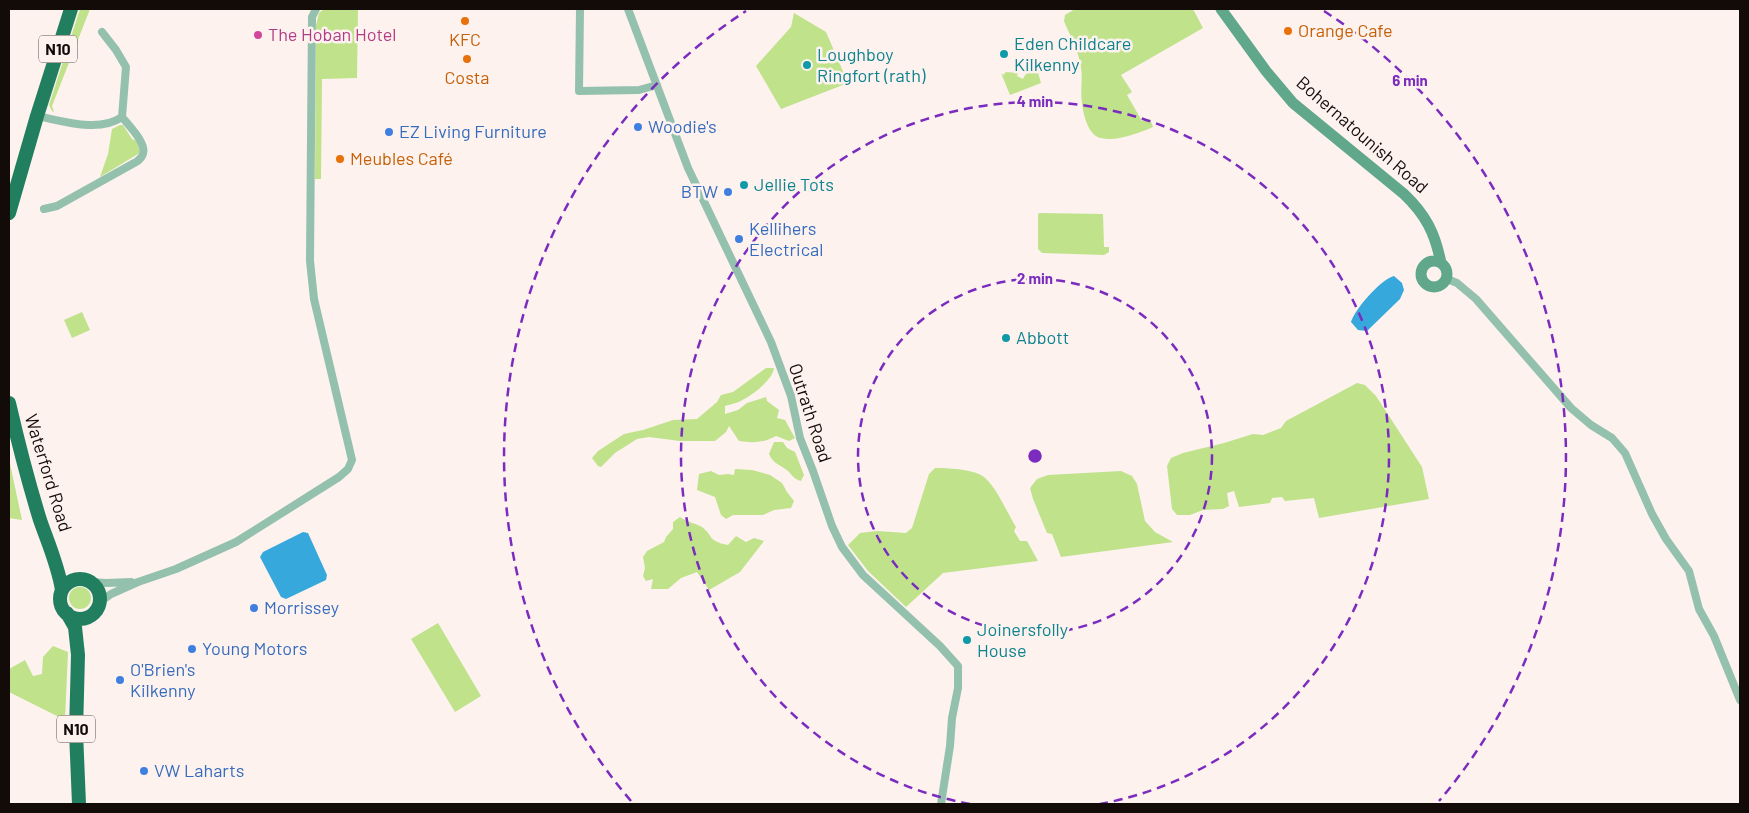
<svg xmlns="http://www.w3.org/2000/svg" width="1749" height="813" font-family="Barlow,sans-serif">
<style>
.green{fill:#bfe28b}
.water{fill:#37a8dc}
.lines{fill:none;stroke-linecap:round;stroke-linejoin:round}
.street{stroke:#94c1ad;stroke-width:8}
.secondary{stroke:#60a78b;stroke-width:11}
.highway{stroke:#217f60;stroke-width:14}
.ring{fill:none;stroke:#7b2cbf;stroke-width:2.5;stroke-dasharray:9 6}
.food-dot{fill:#e8710a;stroke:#fdf2ee;stroke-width:2}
.hotel-dot{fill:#d1479c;stroke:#fdf2ee;stroke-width:2}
.culture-dot{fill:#0f9aa8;stroke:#fdf2ee;stroke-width:2}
.shop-dot{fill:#3f7fe0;stroke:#fdf2ee;stroke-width:2}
.labels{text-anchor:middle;stroke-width:5;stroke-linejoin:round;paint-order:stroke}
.shield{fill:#fdf2ee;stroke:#59504d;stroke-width:1}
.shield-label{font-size:16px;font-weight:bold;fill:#130b08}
.food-label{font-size:18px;fill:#c56008;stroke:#fdf2ee;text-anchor:start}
.hotel-label{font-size:18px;fill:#b23c85;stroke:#fdf2ee;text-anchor:start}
.culture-label{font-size:18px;fill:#0d838f;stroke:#fdf2ee;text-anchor:start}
.shop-label{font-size:18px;fill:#366cbe;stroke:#fdf2ee;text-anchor:start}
.street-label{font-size:18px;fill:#130b08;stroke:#fdf2ee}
.centre{fill:#7b2cbf;stroke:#fdf2ee;stroke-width:2.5}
.ring-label{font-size:15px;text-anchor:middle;font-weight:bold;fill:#7b2cbf;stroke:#fdf2ee;stroke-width:5;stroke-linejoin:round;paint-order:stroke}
</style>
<rect width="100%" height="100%" fill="#fdf2ee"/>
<path class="green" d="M 80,9 L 90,9 L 52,106 L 54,112 L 52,111 L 49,105 Z
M 324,9 L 358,9 L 357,78 L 322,79 L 321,179 L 315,179 L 316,25 L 319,13 Z
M 1075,9 L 1193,9 L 1203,28 L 1121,75 L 1132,92 L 1127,95 L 1142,121 L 1150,119 L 1153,127 C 1139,133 1116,142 1101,138 C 1088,136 1083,113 1082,103 C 1080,91 1083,79 1081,68 C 1079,51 1070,36 1064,21 L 1065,15 Z
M 794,13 L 826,32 L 848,83 L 781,109 L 756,66 L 791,27 Z
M 1036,66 L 1041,83 L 1010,95 L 1001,73 L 1003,75 L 1006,72 L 1018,73 L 1017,76 L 1023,79 L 1025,75 Z
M 120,125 L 123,125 L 132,139 L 137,141 L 140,151 L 138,154 L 100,177 L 108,154 L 112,129 Z
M 1039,213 L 1103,214 L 1104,247 L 1109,247 L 1109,252 L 1104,255 L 1042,253 L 1038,249 L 1038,215 Z
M 82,312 L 90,330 L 72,338 L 64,320 Z
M 766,368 L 774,368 C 773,379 754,394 744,399 C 739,403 731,404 725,406 L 725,414 L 738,410 L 747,403 L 766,397 L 767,401 L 779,410 L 777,418 L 785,420 L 795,438 L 789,441 L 776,436 C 764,443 752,443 739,441 L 729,426 L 726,432 L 715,441 L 680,441 L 649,437 L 637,439 L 615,453 L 601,467 L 598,466 L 592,458 L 598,451 L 624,434 L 643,430 L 673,420 L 697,419 L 717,402 L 721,395 L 733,392 Z
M 1357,383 L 1365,385 L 1376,396 L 1422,467 L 1429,499 L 1319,518 L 1314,498 L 1285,501 L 1282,497 L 1272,498 L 1270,503 L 1239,507 L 1234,491 L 1227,493 L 1229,506 L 1223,509 L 1203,510 L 1190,515 L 1177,515 L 1172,509 L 1167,466 L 1171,458 L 1183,453 L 1224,443 L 1253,434 L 1263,435 L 1281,428 L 1286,421 Z
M 774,442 L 783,442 L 787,448 L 795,452 L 804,475 L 801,481 C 794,479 793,476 788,471 C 781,465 773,464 769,454 Z
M 9,459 L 22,520 L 9,518 Z
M 935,468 C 948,468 970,469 981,475 C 995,483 1007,513 1016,527 L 1014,531 L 1020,541 L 1027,541 L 1038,561 L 943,573 L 906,607 L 868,571 L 848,545 L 860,533 L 877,531 L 906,533 L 912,528 L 929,474 Z
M 735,469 L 752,470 L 770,475 L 782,483 L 787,492 L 794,501 L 791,508 L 774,510 L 763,515 L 733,515 L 726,519 L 721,515 L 715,497 L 697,490 L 699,474 L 711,471 L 719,475 L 728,474 L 734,475 Z
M 1121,471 L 1132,476 L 1137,484 L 1145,521 L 1155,532 L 1173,542 L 1061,557 L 1052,534 L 1047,533 L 1033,499 L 1030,488 L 1037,479 L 1048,475 Z
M 680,517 C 687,522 695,523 702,527 C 714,536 707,541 728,545 L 736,536 L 746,542 L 754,538 L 764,541 L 740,572 L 709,590 L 697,572 L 681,578 L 668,589 L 651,589 L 653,579 L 646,581 L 643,576 L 645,568 L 643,557 L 647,551 L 664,542 L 666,537 L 673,529 L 673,522 Z
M69 598a11 11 0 1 1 22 0a11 11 0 1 1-22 0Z
M 438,623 L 481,696 L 455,712 L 411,639 Z
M 53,646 L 68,652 L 65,720 L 9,692 L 9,669 L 25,660 L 33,676 L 42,674 L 43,657 Z"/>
<path class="water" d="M 1394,276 L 1402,283 L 1404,290 L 1400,299 L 1367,331 L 1358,330 L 1351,322 C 1355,309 1380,280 1394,276 Z
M 303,532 L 308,533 L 327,575 L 326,580 L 286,599 L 281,597 L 260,557 L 263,552 Z"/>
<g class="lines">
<path class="street" d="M 580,9 L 579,91 L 639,90 L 657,85
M 628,9 L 688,168 L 771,342 L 791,396 L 800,438 L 813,471 L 832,526 L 842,547 L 863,575 L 940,646 L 958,666 L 958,688 L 952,718 L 950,746 L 941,804
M 37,116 C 63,121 99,133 122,117 L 126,67 L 116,50 L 102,32
M 44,209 L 57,206 L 136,162 C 137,162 142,157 142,156 C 149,145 129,126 122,117
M 1447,279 L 1457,283 L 1476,299 L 1571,408 L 1591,425 L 1612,438 L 1625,453 L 1652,514 L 1666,539 L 1689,571 L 1699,609 L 1714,636 L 1740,700
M 91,582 L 106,583 L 131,582
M 100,602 L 111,594 L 138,582 L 176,569 L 236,542 L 339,477 L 348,469 L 352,460 L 314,299 L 310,261 L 312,17 L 316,9"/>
<path class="secondary" d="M 1221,9 L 1266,71 L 1293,103 L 1404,194 C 1426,215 1435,233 1441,263
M1421 274a13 13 0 1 1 26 0a13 13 0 1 1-26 0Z"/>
<path class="highway" d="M 9,213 L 37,116 L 71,9
M 9,403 C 18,442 28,481 40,520 C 48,543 58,565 62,590
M60 599a20 20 0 1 1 40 0a20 20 0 1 1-40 0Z
M 67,613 L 75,627 L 78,655 L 76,732 L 79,804"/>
</g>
<g class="ring">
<circle cx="1035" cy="456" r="177"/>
<path d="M970 804A354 354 0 1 1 1100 804"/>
<path d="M631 801A531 531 0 0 1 746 11M1324 11A531 531 0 0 1 1439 801"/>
</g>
<g class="food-dot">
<circle cx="465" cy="21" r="5"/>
<circle cx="1288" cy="31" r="5"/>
<circle cx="467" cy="59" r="5"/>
<circle cx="340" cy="159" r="5"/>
</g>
<circle class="hotel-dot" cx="258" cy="35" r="5"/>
<g class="culture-dot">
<circle cx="1004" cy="54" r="5"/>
<circle cx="807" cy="65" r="5"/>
<circle cx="744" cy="185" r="5"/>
<circle cx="1006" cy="338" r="5"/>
<circle cx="967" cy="640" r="5"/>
</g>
<g class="shop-dot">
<circle cx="638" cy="127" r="5"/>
<circle cx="389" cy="132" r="5"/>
<circle cx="728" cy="192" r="5"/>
<circle cx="739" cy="239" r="5"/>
<circle cx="254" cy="608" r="5"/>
<circle cx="192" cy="649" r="5"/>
<circle cx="120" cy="680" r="5"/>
<circle cx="144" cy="771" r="5"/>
</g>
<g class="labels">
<g class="shield">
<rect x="39" y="35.5" width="38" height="27" rx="4"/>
<rect x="57" y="715.5" width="38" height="27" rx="4"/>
</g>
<g class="shield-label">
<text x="58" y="55">N10</text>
<text x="76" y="735">N10</text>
</g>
<g class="food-label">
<text x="1298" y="37">Orange Cafe</text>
<text x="465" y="46" text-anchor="middle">KFC</text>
<text x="467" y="84" text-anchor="middle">Costa</text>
<text x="350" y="165">Meubles Café</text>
</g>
<g class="hotel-label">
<text x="268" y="41">The Hoban Hotel</text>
</g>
<g class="culture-label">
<text x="1014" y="50">Eden Childcare<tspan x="1014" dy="21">Kilkenny</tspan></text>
<text x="817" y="61">Loughboy<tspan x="817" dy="21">Ringfort (rath)</tspan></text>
<text x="754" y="191">Jellie Tots</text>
<text x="1016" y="344">Abbott</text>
<text x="977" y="636">Joinersfolly<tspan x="977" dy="21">House</tspan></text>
</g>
<g class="shop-label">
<text x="648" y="133">Woodie's</text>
<text x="399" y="138">EZ Living Furniture</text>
<text x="718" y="198" text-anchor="end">BTW</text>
<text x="749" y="235">Kellihers<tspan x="749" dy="21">Electrical</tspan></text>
<text x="264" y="614">Morrissey</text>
<text x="202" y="655">Young Motors</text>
<text x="130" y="676">O'Brien's<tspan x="130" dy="21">Kilkenny</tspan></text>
<text x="154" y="777">VW Laharts</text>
</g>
<g class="street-label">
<text transform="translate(1362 135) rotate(41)" y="6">Bohernatounish Road</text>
<text transform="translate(810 413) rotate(72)" y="6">Outrath Road</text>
<text transform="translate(48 473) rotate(73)" y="6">Waterford Road</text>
</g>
</g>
<circle cx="1035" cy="456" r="8" class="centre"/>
<g class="ring-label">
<text x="1410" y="86">6 min</text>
<text x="1035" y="107">4 min</text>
<text x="1035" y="284">2 min</text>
</g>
<rect width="1749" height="813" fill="none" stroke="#130b08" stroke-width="20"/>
</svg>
